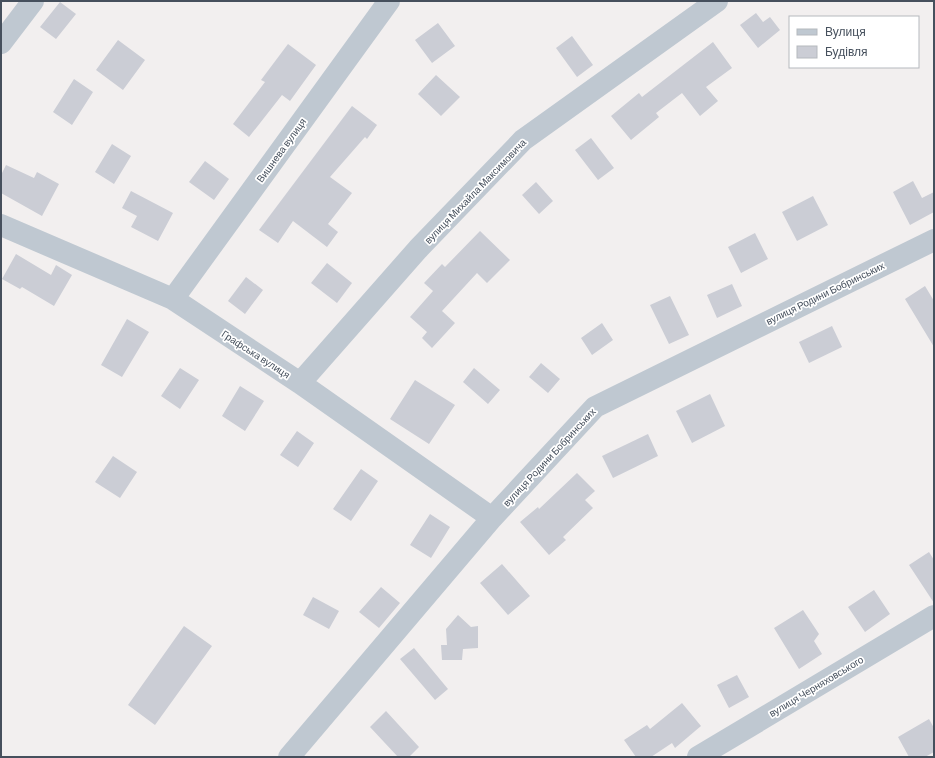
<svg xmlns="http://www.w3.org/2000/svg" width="935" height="758" font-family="Barlow,sans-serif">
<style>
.building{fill:#cbcdd5}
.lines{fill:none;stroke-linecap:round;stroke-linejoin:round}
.street{stroke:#bfc8d1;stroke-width:22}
.labels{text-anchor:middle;stroke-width:3.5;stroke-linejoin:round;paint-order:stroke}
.street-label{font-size:10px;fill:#46505d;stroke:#fff}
</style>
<rect width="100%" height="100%" fill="#f2efef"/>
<path class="building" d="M 60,2 L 76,14 L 56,39 L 40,27 Z
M 756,13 L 763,22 L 770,17 L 780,30 L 758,48 L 740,25 Z
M 438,23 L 455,46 L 432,63 L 415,40 Z
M 572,36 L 593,65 L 577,77 L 556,48 Z
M 118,40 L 145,60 L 123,90 L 96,70 Z
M 713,42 L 732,68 L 706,87 L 718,101 L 700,116 L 682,93 L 656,113 L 659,117 L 631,140 L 611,116 L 639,93 L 642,97 Z
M 288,44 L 316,65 L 290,101 L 282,95 L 249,137 L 233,124 L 265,82 L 261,80 Z
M 436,75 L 460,97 L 441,116 L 418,94 Z
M 74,79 L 93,92 L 72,125 L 53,112 Z
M 352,106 L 377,125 L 367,139 L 365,137 L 330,177 L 352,193 L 328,224 L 338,232 L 327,247 L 293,221 L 278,243 L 259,230 Z
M 591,138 L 614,168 L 598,180 L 575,150 Z
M 112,144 L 131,156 L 114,184 L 95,172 Z
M 205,161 L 229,179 L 214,200 L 189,182 Z
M 6,165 L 34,178 L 37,172 L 59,184 L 42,216 L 1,193 L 1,175 Z
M 913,181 L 922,198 L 934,192 L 934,212 L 910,225 L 893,192 Z
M 536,182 L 553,201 L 539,214 L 522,195 Z
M 131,191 L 173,213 L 158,241 L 131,227 L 137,216 L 122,208 Z
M 813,196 L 828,225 L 797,241 L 782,212 Z
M 480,231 L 510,260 L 487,283 L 477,273 L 442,311 L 455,323 L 432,348 L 422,338 L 427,332 L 410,317 L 433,291 L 424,283 L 442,264 L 445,267 Z
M 755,233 L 768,259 L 741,273 L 728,247 Z
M 16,254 L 51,275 L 56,265 L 72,275 L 54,306 L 22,287 L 20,289 L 2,279 Z
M 327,263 L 352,283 L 337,303 L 311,283 Z
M 246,277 L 263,290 L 245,314 L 228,301 Z
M 732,284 L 742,306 L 717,318 L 707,295 Z
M 925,286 L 934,301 L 934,347 L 905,299 Z
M 670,296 L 689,335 L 669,344 L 650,305 Z
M 127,319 L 149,332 L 122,377 L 101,365 Z
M 602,323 L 613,340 L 592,355 L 581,338 Z
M 832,326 L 842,347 L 809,363 L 799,342 Z
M 541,363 L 560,379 L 548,393 L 529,377 Z
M 180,368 L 199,380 L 180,409 L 161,396 Z
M 474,368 L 500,390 L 488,404 L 463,382 Z
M 415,380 L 455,405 L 429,444 L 390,419 Z
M 240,386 L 264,401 L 245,431 L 222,416 Z
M 710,394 L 725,426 L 692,443 L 676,411 Z
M 297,431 L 314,443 L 298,467 L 280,455 Z
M 648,434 L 658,456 L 613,478 L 602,456 Z
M 113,456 L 137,472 L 120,498 L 95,482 Z
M 361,469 L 378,481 L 351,521 L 333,509 Z
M 577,473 L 595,491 L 585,500 L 593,508 L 563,537 L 566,540 L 549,555 L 520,522 L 538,507 L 539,509 Z
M 430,514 L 450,527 L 431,558 L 410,545 Z
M 929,552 L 934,560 L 934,603 L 909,565 Z
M 502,564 L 530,596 L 508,615 L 480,583 Z
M 381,587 L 400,603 L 379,628 L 359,612 Z
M 874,590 L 890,614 L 865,632 L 848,607 Z
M 313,597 L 339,611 L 329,629 L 303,615 Z
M 803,610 L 819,634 L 814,641 L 822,654 L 799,669 L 774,628 Z
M 458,615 L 471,627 L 478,626 L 478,648 L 463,649 L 462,660 L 442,660 L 441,645 L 447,645 L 446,629 Z
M 184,626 L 212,646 L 155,725 L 128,705 Z
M 414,648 L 448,689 L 435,700 L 400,659 Z
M 737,675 L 749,697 L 729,708 L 717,685 Z
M 682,703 L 701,726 L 675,748 L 672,743 L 651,757 L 636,757 L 624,740 L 647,725 L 650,729 Z
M 386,711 L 419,747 L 409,757 L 398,757 L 370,727 Z
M 929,719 L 934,728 L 934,752 L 925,757 L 909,757 L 898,737 Z"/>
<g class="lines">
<path class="street" d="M 1,43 L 33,1
M 1,225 L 173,299 L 300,383 L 492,518
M 173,299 L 389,1
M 300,383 L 418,249 L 523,140 L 717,1
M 289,757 L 492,518 L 595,407 L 934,240
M 698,757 L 934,616"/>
</g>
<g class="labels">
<g class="street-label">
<text transform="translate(281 150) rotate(-54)" y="4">Вишнева вулиця</text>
<text transform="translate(475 191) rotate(-46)" y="4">вулиця Михайла Максимовича</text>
<text transform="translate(825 293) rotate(-26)" y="4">вулиця Родини Бобринських</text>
<text transform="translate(256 354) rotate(33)" y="4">Графська вулиця</text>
<text transform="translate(549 457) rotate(-47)" y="4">вулиця Родини Бобринських</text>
<text transform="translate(816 686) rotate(-31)" y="4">вулиця Черняховського</text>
</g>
</g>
<rect width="935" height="758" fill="none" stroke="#46505d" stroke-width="4"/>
<rect x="789" y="16" width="130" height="52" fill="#ffffff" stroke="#b5b9be"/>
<rect x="797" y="29" width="20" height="6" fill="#bfc8d1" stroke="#b5b9be"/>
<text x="825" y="36" font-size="12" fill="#46505d">Вулиця</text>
<rect x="797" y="46" width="20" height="12" fill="#cbcdd5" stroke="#b5b9be"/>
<text x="825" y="56" font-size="12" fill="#46505d">Будівля</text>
</svg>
